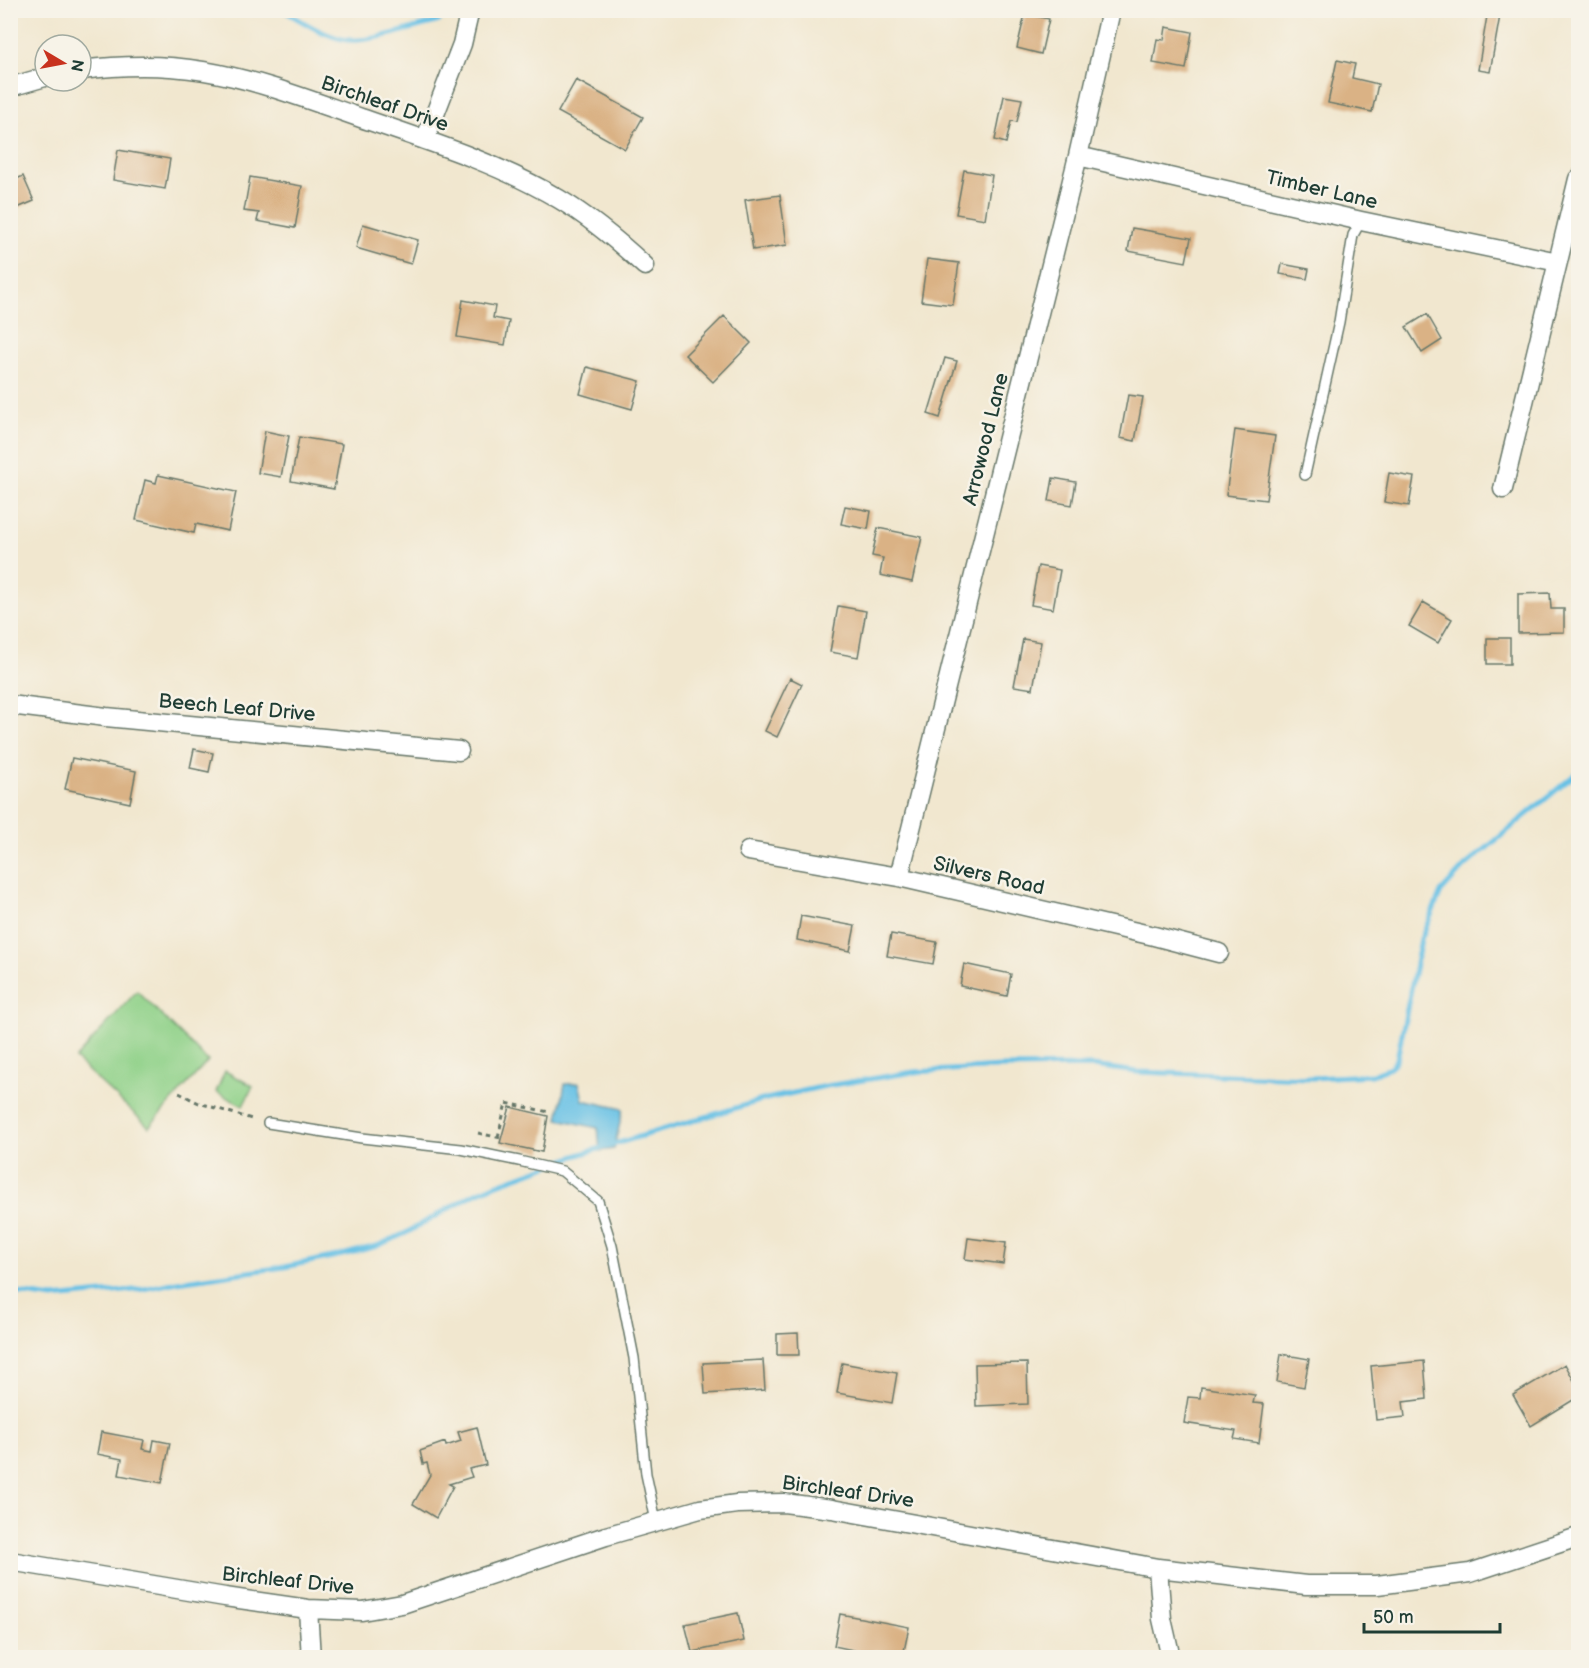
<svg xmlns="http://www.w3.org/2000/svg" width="1589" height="1668" font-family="'Balsamiq Sans',sans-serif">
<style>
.green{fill:#90d189;stroke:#58875e;stroke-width:1.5}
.water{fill:#68c1e5;stroke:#447f8c;stroke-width:1.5}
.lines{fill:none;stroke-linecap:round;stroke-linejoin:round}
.stream{stroke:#68c1e5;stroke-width:5}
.building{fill:#dab285}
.lane-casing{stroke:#68786a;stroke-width:12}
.street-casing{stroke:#68786a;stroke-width:21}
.path{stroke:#68786a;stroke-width:3;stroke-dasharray:4.5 4.5;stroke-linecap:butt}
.lane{stroke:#fff;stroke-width:9}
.street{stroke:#fff;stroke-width:18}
.labels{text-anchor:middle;stroke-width:5;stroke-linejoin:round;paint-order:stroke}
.street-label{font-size:20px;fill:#1f3d34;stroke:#f7f3e8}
</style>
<rect width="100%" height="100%" fill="#f7f3e8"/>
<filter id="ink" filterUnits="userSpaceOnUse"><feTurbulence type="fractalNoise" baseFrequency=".0167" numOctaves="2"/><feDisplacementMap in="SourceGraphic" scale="12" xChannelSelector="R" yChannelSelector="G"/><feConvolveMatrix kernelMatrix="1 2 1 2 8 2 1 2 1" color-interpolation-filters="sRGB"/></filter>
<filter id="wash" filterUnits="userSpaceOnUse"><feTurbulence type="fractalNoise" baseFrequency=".008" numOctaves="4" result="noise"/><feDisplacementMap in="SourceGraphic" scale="24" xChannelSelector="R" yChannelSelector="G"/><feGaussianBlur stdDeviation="1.35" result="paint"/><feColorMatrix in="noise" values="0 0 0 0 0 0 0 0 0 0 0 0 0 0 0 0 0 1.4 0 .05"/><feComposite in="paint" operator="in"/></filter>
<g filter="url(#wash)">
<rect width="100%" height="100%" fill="#f1e7cf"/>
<path class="green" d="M 137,991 L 208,1061 L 149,1127 L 75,1059 Z
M 225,1071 L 253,1086 L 243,1106 L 216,1092 Z"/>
<path class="water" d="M 579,1083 L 583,1100 L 623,1109 L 614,1149 L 600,1151 L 598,1128 L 558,1119 L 565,1084 Z"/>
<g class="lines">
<path class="stream" d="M 283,10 C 302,21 321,34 342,39 C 364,45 416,27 439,21
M 10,1292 L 53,1298 L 144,1289 L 177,1282 L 284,1267 L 342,1255 L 377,1246 L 406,1233 L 472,1195 L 495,1185 L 578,1155 L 766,1099 L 826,1086 L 914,1072 L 1002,1067 L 1093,1066 L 1137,1072 L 1311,1078 L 1372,1075 L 1390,1068 L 1397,1059 L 1421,939 L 1441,892 L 1465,866 L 1578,772"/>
</g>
<g id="blocks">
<path class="building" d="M 1488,10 L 1501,10 L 1490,72 L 1478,70 Z
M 1025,14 L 1049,19 L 1041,54 L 1017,48 Z
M 1166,27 L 1192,32 L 1186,69 L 1153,63 L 1157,39 L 1164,40 Z
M 1337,60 L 1355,64 L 1352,78 L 1378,84 L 1372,112 L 1328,103 Z
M 576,80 L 643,117 L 625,149 L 558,112 Z
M 1004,96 L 1022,99 L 1017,122 L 1011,121 L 1006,143 L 995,140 Z
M 118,150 L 170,159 L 165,189 L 113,180 Z
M 964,170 L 992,175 L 985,219 L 956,214 Z
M 23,176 L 34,201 L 10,211 L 10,182 Z
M 250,177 L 302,186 L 295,228 L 257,221 L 259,213 L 244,211 Z
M 780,195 L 787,245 L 753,250 L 745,200 Z
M 363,224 L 418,240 L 411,264 L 356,248 Z
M 1132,228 L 1191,238 L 1186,262 L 1128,251 Z
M 927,259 L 959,263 L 953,305 L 921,301 Z
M 1282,264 L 1309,269 L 1307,279 L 1280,274 Z
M 463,300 L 495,306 L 493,318 L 509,321 L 505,345 L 457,337 Z
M 1427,314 L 1442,340 L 1422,353 L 1406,327 Z
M 724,316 L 751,343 L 713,382 L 685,355 Z
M 945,358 L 957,361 L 940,418 L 928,414 Z
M 587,367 L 640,381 L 632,409 L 580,394 Z
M 1128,395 L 1143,397 L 1135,441 L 1120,438 Z
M 1235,430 L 1275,436 L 1266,500 L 1226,495 Z
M 265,431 L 289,436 L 281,477 L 258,473 Z
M 299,437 L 342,444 L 334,489 L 291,481 Z
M 1389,473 L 1414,477 L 1409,506 L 1384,502 Z
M 158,475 L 236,492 L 228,531 L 196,524 L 194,533 L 136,520 L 145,480 L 156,483 Z
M 1053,478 L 1076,482 L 1072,505 L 1049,501 Z
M 845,506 L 871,511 L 868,529 L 841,524 Z
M 878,528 L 922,537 L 912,582 L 880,575 L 883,558 L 872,556 Z
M 1038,566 L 1060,570 L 1053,609 L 1031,605 Z
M 1550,593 L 1551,609 L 1564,609 L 1564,632 L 1518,633 L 1518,594 Z
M 1423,602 L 1452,619 L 1438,643 L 1409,626 Z
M 838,606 L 866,611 L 858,657 L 830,652 Z
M 1487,638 L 1510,638 L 1510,664 L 1487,664 Z
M 1023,639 L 1041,642 L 1033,689 L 1014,686 Z
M 790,678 L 802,684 L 777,737 L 765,731 Z
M 194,749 L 213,753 L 209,772 L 190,768 Z
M 72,758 L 136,771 L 130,803 L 65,789 Z
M 801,916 L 855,926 L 850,951 L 797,940 Z
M 891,934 L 937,942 L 933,964 L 887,956 Z
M 964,964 L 1011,974 L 1007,996 L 960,986 Z
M 510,1107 L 548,1116 L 542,1152 L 500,1143 Z
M 968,1238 L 1006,1243 L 1003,1264 L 965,1259 Z
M 798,1333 L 799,1355 L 777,1355 L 777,1334 Z
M 1281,1354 L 1309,1359 L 1304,1387 L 1277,1382 Z
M 763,1360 L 765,1390 L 705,1394 L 703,1363 Z
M 1424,1361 L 1427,1399 L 1403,1402 L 1405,1417 L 1376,1420 L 1371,1366 Z
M 842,1363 L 897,1373 L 892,1403 L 837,1393 Z
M 1027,1363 L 1028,1404 L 976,1406 L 975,1364 Z
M 1565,1364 L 1578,1388 L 1578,1397 L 1531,1426 L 1513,1395 Z
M 1201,1387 L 1255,1395 L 1253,1403 L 1264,1404 L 1259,1443 L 1234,1439 L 1236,1431 L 1184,1423 L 1188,1397 L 1200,1398 Z
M 477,1427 L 486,1465 L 469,1469 L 472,1477 L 449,1484 L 453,1486 L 436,1518 L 413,1504 L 430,1475 L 427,1463 L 423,1464 L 420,1451 L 445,1442 L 446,1446 L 461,1441 L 458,1432 Z
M 101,1432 L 144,1440 L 142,1449 L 152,1451 L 154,1440 L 170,1443 L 162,1483 L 119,1475 L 122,1459 L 97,1454 Z
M 738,1613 L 744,1641 L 692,1652 L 685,1624 Z
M 840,1614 L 909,1627 L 903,1656 L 874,1650 L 873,1658 L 857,1658 L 858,1651 L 834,1646 Z
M 1522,1655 L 1549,1656 L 1549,1658 L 1522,1658 Z"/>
</g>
</g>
<g filter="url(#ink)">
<use href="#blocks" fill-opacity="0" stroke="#68786a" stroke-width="1.5"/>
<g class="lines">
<defs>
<path id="lane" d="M 1305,475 L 1339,322 L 1353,235 L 1361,221
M 268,1123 L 362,1138 L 461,1149 L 519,1161 L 562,1171 L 598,1201 L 612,1246 L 634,1358 L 646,1474 L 656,1521"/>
<path id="street" d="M 81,70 C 121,65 163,64 204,71 C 258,80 309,100 361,118 C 428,141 498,163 559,199 C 591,218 618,241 645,266
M 10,87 L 45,77
M 425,140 L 462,44 L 470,10
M 1078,156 L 1361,221 L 1558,262
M 1503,489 L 1578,179
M 10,705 L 106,717 L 459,751
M 748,851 L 899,877 L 1154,936 L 1219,953
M 899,877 L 1078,156 L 1111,10
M 10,1561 L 225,1597 L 308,1609 L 362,1611 L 402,1604 L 606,1536 L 700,1509 L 737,1504 L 784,1503 L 832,1509 L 1158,1568 L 1306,1585 L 1377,1585 L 1470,1573 L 1578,1537
M 1158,1568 L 1162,1619 L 1171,1658
M 308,1609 L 311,1658"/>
</defs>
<use href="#lane" class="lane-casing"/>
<use href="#street" class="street-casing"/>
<path class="path" d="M 179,1093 L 199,1103 L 255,1120
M 478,1133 L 501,1138
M 498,1137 L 506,1103 L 549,1112"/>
<use href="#lane" class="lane"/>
<use href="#street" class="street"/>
</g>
</g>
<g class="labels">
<g class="street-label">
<text transform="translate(385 103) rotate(19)" y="7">Birchleaf Drive</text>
<text transform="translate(1322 189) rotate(13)" y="7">Timber Lane</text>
<text transform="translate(985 439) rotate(-76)" y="7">Arrowood Lane</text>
<text transform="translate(237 707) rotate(5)" y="7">Beech Leaf Drive</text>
<text transform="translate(989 875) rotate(13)" y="7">Silvers Road</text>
<text transform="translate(848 1491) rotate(8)" y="7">Birchleaf Drive</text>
<text transform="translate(288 1580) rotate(6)" y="7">Birchleaf Drive</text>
</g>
</g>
<rect width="1589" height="1668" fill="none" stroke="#f7f3e8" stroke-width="36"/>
<g transform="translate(63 63) rotate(100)"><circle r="28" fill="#f7f3e8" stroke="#a1aaa0" stroke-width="1.5"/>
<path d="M0-4.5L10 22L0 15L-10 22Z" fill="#c8321e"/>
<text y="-9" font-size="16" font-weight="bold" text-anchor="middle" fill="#1f3d34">N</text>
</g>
<path d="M1364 1623v9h136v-9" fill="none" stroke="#1f3d34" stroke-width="3"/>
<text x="1373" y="1623" font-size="18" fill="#1f3d34" stroke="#f7f3e8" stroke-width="4.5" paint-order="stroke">50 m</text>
</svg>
